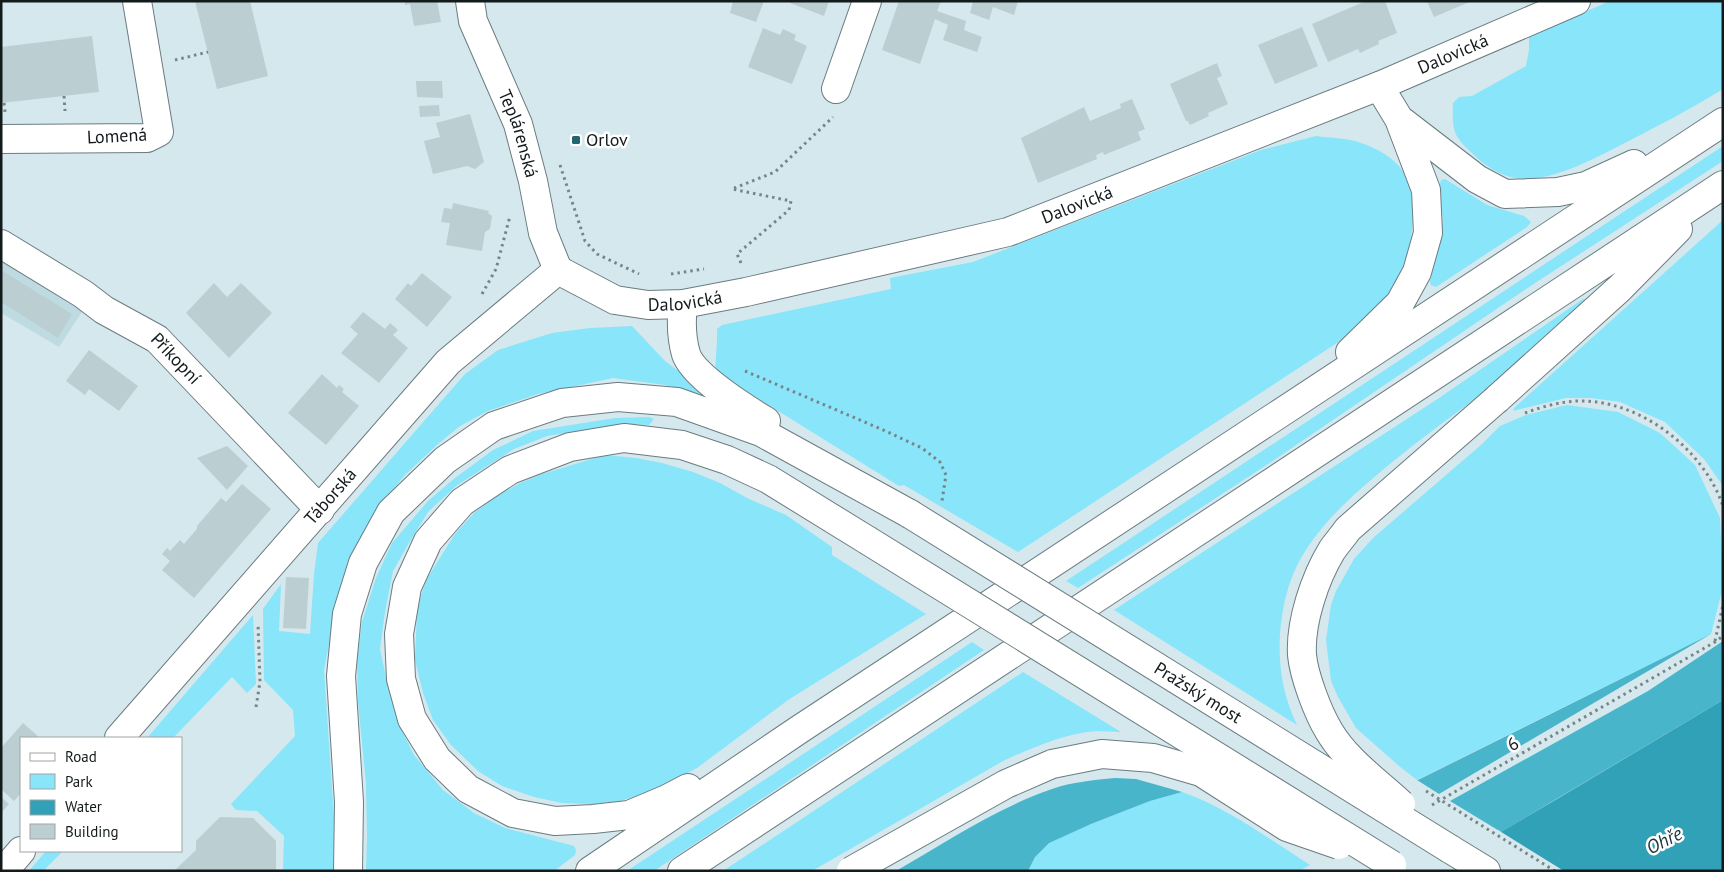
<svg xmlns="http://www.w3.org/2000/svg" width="1724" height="872" font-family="'PT Sans',sans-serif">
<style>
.built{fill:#bfdbe2}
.green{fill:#88e5fa}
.forest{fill:#49b5cb}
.water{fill:#30a1b7}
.pier{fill:#d5e8ed}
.building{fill:#bbced2}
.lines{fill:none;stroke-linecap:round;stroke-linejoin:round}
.minor-casing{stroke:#6b7c81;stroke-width:30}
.highway-casing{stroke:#6b7c81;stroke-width:30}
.path{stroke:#788588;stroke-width:3;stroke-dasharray:2.5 4;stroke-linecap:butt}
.minor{stroke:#fff;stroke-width:28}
.highway{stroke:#fff;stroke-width:28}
.highway-bridge-casing{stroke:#6b7c81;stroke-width:30;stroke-linecap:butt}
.path-bridge{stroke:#788588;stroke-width:3;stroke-dasharray:2.5 4;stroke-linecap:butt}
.highway-bridge{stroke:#fff;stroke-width:28}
.poi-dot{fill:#1f6675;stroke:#fff;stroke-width:2}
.labels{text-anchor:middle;stroke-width:5;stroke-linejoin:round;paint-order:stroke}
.street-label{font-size:18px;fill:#131a1b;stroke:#fff}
.poi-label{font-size:18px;fill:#131a1b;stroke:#fff;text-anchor:start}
.water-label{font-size:19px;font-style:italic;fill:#1c343a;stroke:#fff}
</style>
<rect width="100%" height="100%" fill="#d5e8ed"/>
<path class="built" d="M 1,254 L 85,307 L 59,347 L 1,313 Z"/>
<path class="green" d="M 1610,1 L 1723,1 L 1723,89 C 1689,110 1654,128 1619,146 C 1591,160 1558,178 1526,179 C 1506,179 1489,169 1475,156 C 1453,136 1452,132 1453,103 L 1459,97 L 1472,96 L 1526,66 L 1529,50 L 1529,36 Z
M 1316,136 C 1330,138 1348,138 1361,143 C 1376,148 1393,157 1402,170 C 1420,197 1413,245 1401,274 C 1391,298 1362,321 1343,339 L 1018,552 L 904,485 L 899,486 L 715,372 L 717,341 L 717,329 L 722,325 L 891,289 L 890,278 L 973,262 L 1261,150 Z
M 1723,146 L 1723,161 L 1532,285 L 1268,464 L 1078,588 L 1066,581 Z
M 1445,179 L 1487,205 L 1524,216 L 1531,222 L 1527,227 L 1436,287 L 1431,285 L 1430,282 L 1443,220 L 1439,188 L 1441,180 Z
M 1723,220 L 1723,486 L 1704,459 L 1665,422 L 1620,402 L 1591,398 L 1566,398 L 1513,411 L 1514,408 Z
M 1583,299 L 1588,300 C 1553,331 1519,364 1483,393 C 1445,421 1408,448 1372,479 C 1345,502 1319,527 1301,558 C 1288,581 1282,607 1280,634 C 1278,666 1283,696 1297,725 L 1114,610 L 1439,398 Z
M 632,326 L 665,361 L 698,386 L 702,394 L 695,395 L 665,385 L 613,378 L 538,394 L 488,411 L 460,426 L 438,444 L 404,476 L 374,514 L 350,557 L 338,597 L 324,670 L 334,817 L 333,871 L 283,871 L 284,836 L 257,811 L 236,810 L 231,804 L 295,736 L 293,710 L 264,680 L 263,609 L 281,584 L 279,631 L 310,634 L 314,574 L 318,543 L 465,374 L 498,350 L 552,333 L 590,328 Z
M 1567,405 L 1618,412 L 1660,433 L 1695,465 L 1720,518 L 1723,587 L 1711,634 L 1417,780 L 1399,766 L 1356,728 L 1338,697 L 1331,681 L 1326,640 L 1331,605 L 1336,591 L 1354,559 L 1373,538 L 1482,444 L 1500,426 L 1526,415 Z
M 649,417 L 654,419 L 649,425 L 622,424 L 547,436 L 514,449 L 456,486 L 428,512 L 409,543 L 393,571 L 385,612 L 380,649 L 389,691 L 402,731 L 414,755 L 443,790 L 474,813 L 505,828 L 574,846 L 576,850 L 575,855 L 554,871 L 366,871 L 367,836 L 366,783 L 358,702 L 357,661 L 362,622 L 376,578 L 392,543 L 428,501 L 455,478 L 493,450 L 533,431 L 615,418 Z
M 605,455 L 636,458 L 662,463 L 693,472 L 720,483 L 749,499 L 786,515 L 832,547 L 832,555 L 926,614 L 788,700 L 697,768 L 653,791 L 620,801 L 592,804 L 562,803 L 534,797 L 502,786 L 478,771 L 451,745 L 433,720 L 423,693 L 415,660 L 417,609 L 426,580 L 455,534 L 474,513 L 497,496 L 520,483 L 542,474 Z
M 253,615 L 256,684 L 247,693 L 232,677 L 173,738 L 147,738 Z
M 972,642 L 984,650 L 654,871 L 627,871 Z
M 1023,672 L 1121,732 C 1113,732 1105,731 1097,731 C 1065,733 1032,748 1003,761 L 812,871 L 723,871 Z
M 1182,792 C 1228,808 1269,839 1310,865 L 1299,871 L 1028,871 L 1035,857 L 1045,842 L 1150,801 Z
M 46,851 L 63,851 L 43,871 L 29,871 Z"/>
<path class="forest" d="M 1711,634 L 1439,794 L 1417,780 L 1418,780 Z
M 1723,641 L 1723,700 L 1501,832 L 1450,801 L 1648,691 Z
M 1115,778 L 1136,779 L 1182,792 L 1150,801 L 1091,824 L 1049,843 L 1035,857 L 1028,871 L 896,871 C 946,842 997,808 1052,789 C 1072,782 1094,780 1115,778 Z"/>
<path class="water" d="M 1723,700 L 1723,871 L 1434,871 L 1557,799 Z"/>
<path class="pier" d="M 1498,830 L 1564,871 L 1431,871 L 1432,869 Z"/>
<path class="building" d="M 195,1 L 250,1 L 268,76 L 217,89 Z
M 405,1 L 437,1 L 441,22 L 414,26 L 410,4 L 405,5 Z
M 733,1 L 764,1 L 756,22 L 730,13 Z
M 790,1 L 829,1 L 824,16 L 790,3 Z
M 899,1 L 941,1 L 937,11 L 966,21 L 964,30 L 982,37 L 977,52 L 943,40 L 948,25 L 935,19 L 920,64 L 882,50 Z
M 973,1 L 1018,1 L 1014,15 L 993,7 L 989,20 L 970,13 Z
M 1366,1 L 1385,1 L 1397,33 L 1378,41 L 1379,44 L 1360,53 L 1358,49 L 1328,62 L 1312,24 Z
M 1427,1 L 1472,1 L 1434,17 Z
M 1302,27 L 1318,66 L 1275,84 L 1258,45 Z
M 763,28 L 780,35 L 783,29 L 796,35 L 794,40 L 807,46 L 792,84 L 748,67 Z
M 92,36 L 99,92 L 1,103 L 1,47 Z
M 1217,63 L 1222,76 L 1217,78 L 1228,104 L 1208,113 L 1209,116 L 1190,125 L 1188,121 L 1186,121 L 1170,84 Z
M 416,81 L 442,81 L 443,98 L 417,97 Z
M 1132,99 L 1145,129 L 1138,132 L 1141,140 L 1104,155 L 1103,152 L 1096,155 L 1097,159 L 1038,183 L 1021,138 L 1084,107 L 1090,121 L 1121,108 L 1120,104 Z
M 439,105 L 440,116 L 420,117 L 419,106 Z
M 470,114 L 484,162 L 475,169 L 467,166 L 433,174 L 424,141 L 440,137 L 436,123 Z
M 453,203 L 489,211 L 488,213 L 492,216 L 490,229 L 485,232 L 482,251 L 446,245 L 450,223 L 441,222 L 444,208 L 452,209 Z
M 1,270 L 72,314 L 58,338 L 1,302 Z
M 422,273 L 452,297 L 427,327 L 395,299 L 408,283 L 411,286 Z
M 214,283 L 227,297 L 241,283 L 272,313 L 229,358 L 186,313 Z
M 363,312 L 385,329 L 390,323 L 398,330 L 393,335 L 408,348 L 379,383 L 341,353 L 358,334 L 350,327 Z
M 89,350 L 138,386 L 119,411 L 89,389 L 85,395 L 66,381 Z
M 322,374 L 337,388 L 339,385 L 344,389 L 342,392 L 359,406 L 326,445 L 288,413 Z
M 227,446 L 248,466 L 227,490 L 197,458 Z
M 242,484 L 271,509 L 194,598 L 162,570 L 170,561 L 162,554 L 167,548 L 170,551 L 180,540 L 184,544 L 197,529 L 197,526 L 221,498 L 226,502 Z
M 286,577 L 309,578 L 306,629 L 283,628 Z
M 23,723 L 40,738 L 21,738 L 21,793 L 14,801 L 1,789 L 1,748 Z
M 1,797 L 9,804 L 1,813 Z
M 220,817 L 253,818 L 276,841 L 276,871 L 174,871 L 196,850 L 196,841 Z"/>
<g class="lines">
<defs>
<g id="minor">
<path id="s1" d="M 470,1 L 473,21 L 518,124 L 533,181 L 543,233 L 558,270"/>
<path d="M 836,89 L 867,1"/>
<path d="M 1,139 L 147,138 L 159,132 L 137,1"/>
<path id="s2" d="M 1,244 L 83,294 L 104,310 L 157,339 L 320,510"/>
<path id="s3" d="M 558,270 L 615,300 L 648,305 L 683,304 L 746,292 L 1008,232 L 1379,86 L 1576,1"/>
<path id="s4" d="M 119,738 L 448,362 L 558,270"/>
<path d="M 4,871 L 21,851"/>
</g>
<path id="highway" d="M 1399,119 L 1477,179 L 1505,194 L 1558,192 L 1586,186 L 1634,164
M 683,304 C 681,321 681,337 686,354 C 693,376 746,409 766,421
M 1350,352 L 1400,303 L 1417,272 L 1428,233 L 1426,190 L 1399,119 L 1379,86
M 1497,399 L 1620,288 L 1678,229
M 688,788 L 667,799 L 629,815 L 593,819 L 555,821 L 513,813 L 468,789 L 437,759 L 412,719 L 401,679 L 399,634 L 407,587 L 428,541 L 462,502 L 510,470 L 570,447 L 624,438 L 682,445 L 727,460 L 768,479 L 867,540
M 1450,849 L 1486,871
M 348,871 L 349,802 L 341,676 L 347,614 L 363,563 L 391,512 L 445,460 L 494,426 L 562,403 L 618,397 L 677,402 L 761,432 L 910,514
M 590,871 L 800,729 L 1723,122
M 682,871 L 1723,185"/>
</defs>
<use href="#minor" class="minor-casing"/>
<use href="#highway" class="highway-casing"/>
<path class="path" d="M 175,60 L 208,52
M 64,96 L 65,111
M 4,103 L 5,112
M 560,165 L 585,241 L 597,254 L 639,274
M 741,263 L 737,254 L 789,210 L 791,201 L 732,189 L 775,172 L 833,117
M 671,274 L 704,269
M 482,294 L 496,269 L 510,216
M 745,371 L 881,429 L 922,448 L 940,462 L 946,475 L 942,501
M 1525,413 C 1541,407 1559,402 1577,401 C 1639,399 1703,448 1723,506
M 1715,641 L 1723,605
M 256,707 L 260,682 L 258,623
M 1432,805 L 1715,642 L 1723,636"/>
<use href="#minor" class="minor"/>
<use href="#highway" class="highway"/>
<defs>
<g id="highway-bridge">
<path id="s5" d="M 910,514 L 1450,849"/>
<path d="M 867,540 L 1392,865"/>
<path d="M 1401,804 C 1376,781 1346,760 1329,731 C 1318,713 1304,676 1302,655 C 1300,622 1315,578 1332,550 C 1337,543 1343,536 1348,529 L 1497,399"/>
<path d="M 851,871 L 1006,784 L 1052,764 L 1102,754 L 1153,758 L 1201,772 L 1287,827 L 1339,845"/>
</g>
</defs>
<use href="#highway-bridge" class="highway-bridge-casing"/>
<path class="path-bridge" d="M 1426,791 L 1555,871"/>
<use href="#highway-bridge" class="highway-bridge"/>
</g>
<rect class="poi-dot" x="571" y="135" width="10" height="10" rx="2.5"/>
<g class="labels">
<g class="street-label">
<text dy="6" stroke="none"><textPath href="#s3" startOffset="945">Dalovická</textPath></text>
<text dy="6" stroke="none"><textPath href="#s1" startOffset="142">Teplárenská</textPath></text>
<text transform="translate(117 136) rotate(-3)" y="6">Lomená</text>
<text dy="6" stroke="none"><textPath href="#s3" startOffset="540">Dalovická</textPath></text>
<text dy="6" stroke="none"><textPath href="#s3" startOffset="135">Dalovická</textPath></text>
<text dy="6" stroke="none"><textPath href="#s2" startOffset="210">Příkopní</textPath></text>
<text dy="6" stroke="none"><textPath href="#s4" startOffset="321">Táborská</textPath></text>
<text dy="6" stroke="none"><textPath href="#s5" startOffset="339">Pražský most</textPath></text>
<text transform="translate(1513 744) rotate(-30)" y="6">6</text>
</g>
<g class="poi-label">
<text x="586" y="146">Orlov</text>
</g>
<g class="water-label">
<text transform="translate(1664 840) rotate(-27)" y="7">Ohře</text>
</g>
</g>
<rect width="1724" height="872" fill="none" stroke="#131a1b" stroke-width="5"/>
<rect x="20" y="737" width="162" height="115" fill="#ffffff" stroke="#a1a3a4"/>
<rect x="30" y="753" width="25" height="8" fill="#ffffff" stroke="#a1a3a4"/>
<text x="65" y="762" font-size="15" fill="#131a1b">Road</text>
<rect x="30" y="774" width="25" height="15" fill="#88e5fa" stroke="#a1a3a4"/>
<text x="65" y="787" font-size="15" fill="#131a1b">Park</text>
<rect x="30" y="800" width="25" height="15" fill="#30a1b7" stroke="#a1a3a4"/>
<text x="65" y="812" font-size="15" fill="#131a1b">Water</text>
<rect x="30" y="824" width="25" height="15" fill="#bbced2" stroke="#a1a3a4"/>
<text x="65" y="837" font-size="15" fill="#131a1b">Building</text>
</svg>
